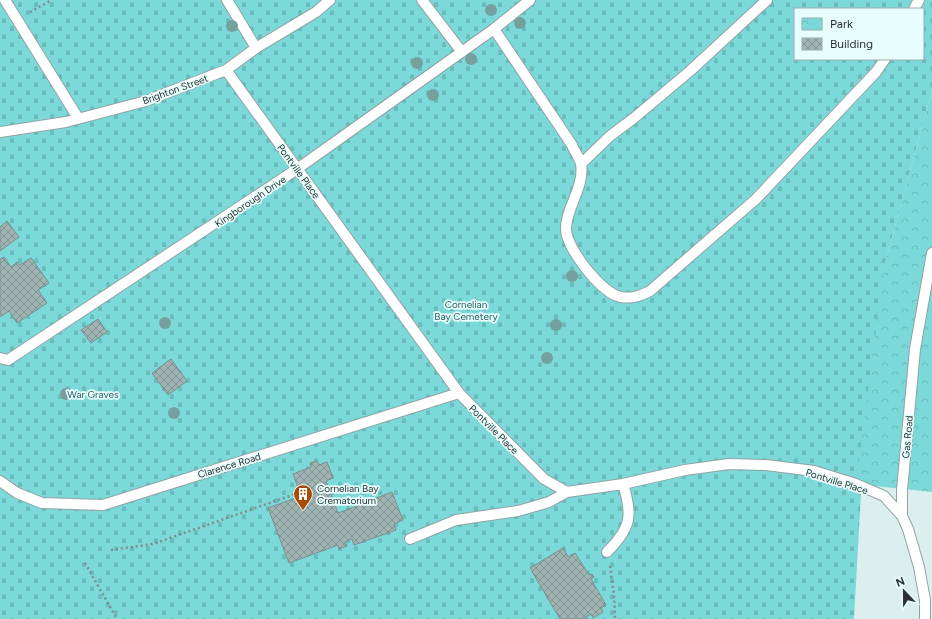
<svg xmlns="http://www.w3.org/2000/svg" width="932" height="619" font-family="Figtree,sans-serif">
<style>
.cemetery{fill:url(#cemetery-stones);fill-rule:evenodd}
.park{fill:url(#park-crowns)}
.building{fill:url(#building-cross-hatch);stroke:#7b8e8e}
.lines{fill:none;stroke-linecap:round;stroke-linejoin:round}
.lane-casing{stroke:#90a3a3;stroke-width:12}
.path{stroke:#7e8c8c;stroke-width:2.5;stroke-dasharray:2 3;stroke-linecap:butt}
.lane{stroke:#fff;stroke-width:10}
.tree{fill:#76a0a0}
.labels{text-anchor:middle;stroke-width:3.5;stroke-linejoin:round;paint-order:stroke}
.street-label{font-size:10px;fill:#293131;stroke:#e8fdfd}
.park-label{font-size:10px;fill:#245f60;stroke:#e8fdfd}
.poi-label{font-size:10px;fill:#293131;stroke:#e8fdfd;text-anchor:start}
</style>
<defs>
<pattern id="cemetery-stones" width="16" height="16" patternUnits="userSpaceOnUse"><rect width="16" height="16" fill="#7bd9da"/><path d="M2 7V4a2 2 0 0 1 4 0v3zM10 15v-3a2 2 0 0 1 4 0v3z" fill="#6abbbc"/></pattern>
<pattern id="park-crowns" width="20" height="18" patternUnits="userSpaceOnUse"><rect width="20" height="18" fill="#7bd9da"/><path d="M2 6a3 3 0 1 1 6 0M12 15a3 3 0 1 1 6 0" fill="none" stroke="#6abbbc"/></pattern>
<pattern id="building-cross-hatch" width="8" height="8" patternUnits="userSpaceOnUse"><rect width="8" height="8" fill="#a0b4b4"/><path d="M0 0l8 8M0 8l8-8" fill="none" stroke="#829393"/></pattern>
</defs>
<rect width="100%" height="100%" fill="#dbefef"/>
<path class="cemetery" d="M 0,0 L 932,0 L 932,90 L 884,267 L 861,494 L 854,619 L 0,619 ZM 795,9 L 923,9 L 923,59 L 795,59 Z"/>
<path class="park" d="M 932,90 L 932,492 L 856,484 L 884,267 Z"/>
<path class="building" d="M 7,221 L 19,237 L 0,251 L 0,227 Z
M 4,257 L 11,267 L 17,262 L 20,265 L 31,258 L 49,283 L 38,290 L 47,303 L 17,323 L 9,311 L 0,317 L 0,259 Z
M 98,319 L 107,332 L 91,343 L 81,330 Z
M 171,359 L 187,381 L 168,395 L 152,373 Z
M 317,461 L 319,465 L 327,462 L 333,478 L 326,481 L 338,513 L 358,506 L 357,502 L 368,498 L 369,501 L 392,492 L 403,520 L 394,524 L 396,530 L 354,545 L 352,539 L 345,542 L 347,546 L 339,549 L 338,545 L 289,563 L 268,508 L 301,496 L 293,474 L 311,467 L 310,463 Z
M 563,548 L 568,557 L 575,553 L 589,575 L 592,574 L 594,577 L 591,579 L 606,605 L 601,608 L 603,612 L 593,618 L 591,614 L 586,617 L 587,619 L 560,619 L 530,568 Z"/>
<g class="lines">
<defs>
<path id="lane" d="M 5,0 L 78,118
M 227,0 L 256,48
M 422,0 L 462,52
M 914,9 L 919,0
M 494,29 L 572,145 C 574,151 580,158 581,164 C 585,187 565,209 566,230 C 567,249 602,294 621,297 C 632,299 640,296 650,291 L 756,199 L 876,72 L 885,59
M 226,70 L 459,393 L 544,479 L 567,492 L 623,484 L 685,470 L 729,464 L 766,465 L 814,471 L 856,484 L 884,496 L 902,516
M 0,132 L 66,122 L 146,101 L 226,70 L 256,48 L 316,12 L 330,0
M 581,164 L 610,136 L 634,118 L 690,71 L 767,0
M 0,358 L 8,360 L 297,169 L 494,29 L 530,0
M 0,481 L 17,493 L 42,503 L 103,505 L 459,393
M 410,539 L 456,520 L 518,511 L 549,502 L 567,492
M 607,552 C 631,528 633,516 623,484
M 925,619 L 925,600 L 919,567 L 908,529 L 902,516 L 902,490 L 915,349 L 932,253"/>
</defs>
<use href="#lane" class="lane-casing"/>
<path class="path" d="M 30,12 L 52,0
M 111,550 L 153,544 L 298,493
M 85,563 L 117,619
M 610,566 L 614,595 L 615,619"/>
<use href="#lane" class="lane"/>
</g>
<g class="tree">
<circle cx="491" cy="10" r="6"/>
<circle cx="520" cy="23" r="6"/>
<circle cx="232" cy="26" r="6"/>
<circle cx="471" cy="59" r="6"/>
<circle cx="417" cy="63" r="6"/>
<circle cx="433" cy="95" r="6"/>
<circle cx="572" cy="276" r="6"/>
<circle cx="165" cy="323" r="6"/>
<circle cx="556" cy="325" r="6"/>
<circle cx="547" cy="358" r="6"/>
<circle cx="66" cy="394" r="6"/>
<circle cx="174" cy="413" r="6"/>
</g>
<defs>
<symbol id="building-pin" viewBox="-11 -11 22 30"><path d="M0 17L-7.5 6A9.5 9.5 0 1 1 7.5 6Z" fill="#ab4a07" stroke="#e8fdfd"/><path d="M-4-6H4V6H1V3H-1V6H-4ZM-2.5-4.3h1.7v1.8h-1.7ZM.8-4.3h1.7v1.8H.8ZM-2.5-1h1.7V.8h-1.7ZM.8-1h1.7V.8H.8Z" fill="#fff"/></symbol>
</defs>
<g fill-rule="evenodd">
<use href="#building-pin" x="292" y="483" width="22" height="30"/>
</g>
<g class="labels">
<g class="street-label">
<text transform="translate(175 89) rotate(-20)" y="4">Brighton Street</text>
<text transform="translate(299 171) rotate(54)" y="4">Pontville Place</text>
<text transform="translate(250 201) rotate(-34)" y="4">Kingborough Drive</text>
<text transform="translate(494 429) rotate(45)" y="4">Pontville Place</text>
<text transform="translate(907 437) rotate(-85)" y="4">Gas Road</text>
<text transform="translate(229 465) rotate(-17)" y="4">Clarence Road</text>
<text transform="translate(837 481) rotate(17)" y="4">Pontville Place</text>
</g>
<g class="park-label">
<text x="466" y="308">Cornelian<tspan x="466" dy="12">Bay Cemetery</tspan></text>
<text x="93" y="398">War Graves</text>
</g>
<g class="poi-label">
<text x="317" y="492">Cornelian Bay<tspan x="317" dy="12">Crematorium</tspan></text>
</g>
</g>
<rect x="794" y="8" width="130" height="52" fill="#e8fdfd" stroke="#9cabab"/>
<rect x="802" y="18" width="20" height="12" fill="url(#park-crowns)" stroke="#9cabab"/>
<text x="830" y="28" font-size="12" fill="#293131">Park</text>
<rect x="802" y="38" width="20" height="12" fill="url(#building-cross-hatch)" stroke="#9cabab"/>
<text x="830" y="48" font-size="12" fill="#293131">Building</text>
<g transform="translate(904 591) rotate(338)" stroke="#e8fdfd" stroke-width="3" paint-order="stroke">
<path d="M0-3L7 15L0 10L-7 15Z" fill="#293131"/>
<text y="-6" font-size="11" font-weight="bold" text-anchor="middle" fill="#293131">N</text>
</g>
</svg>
